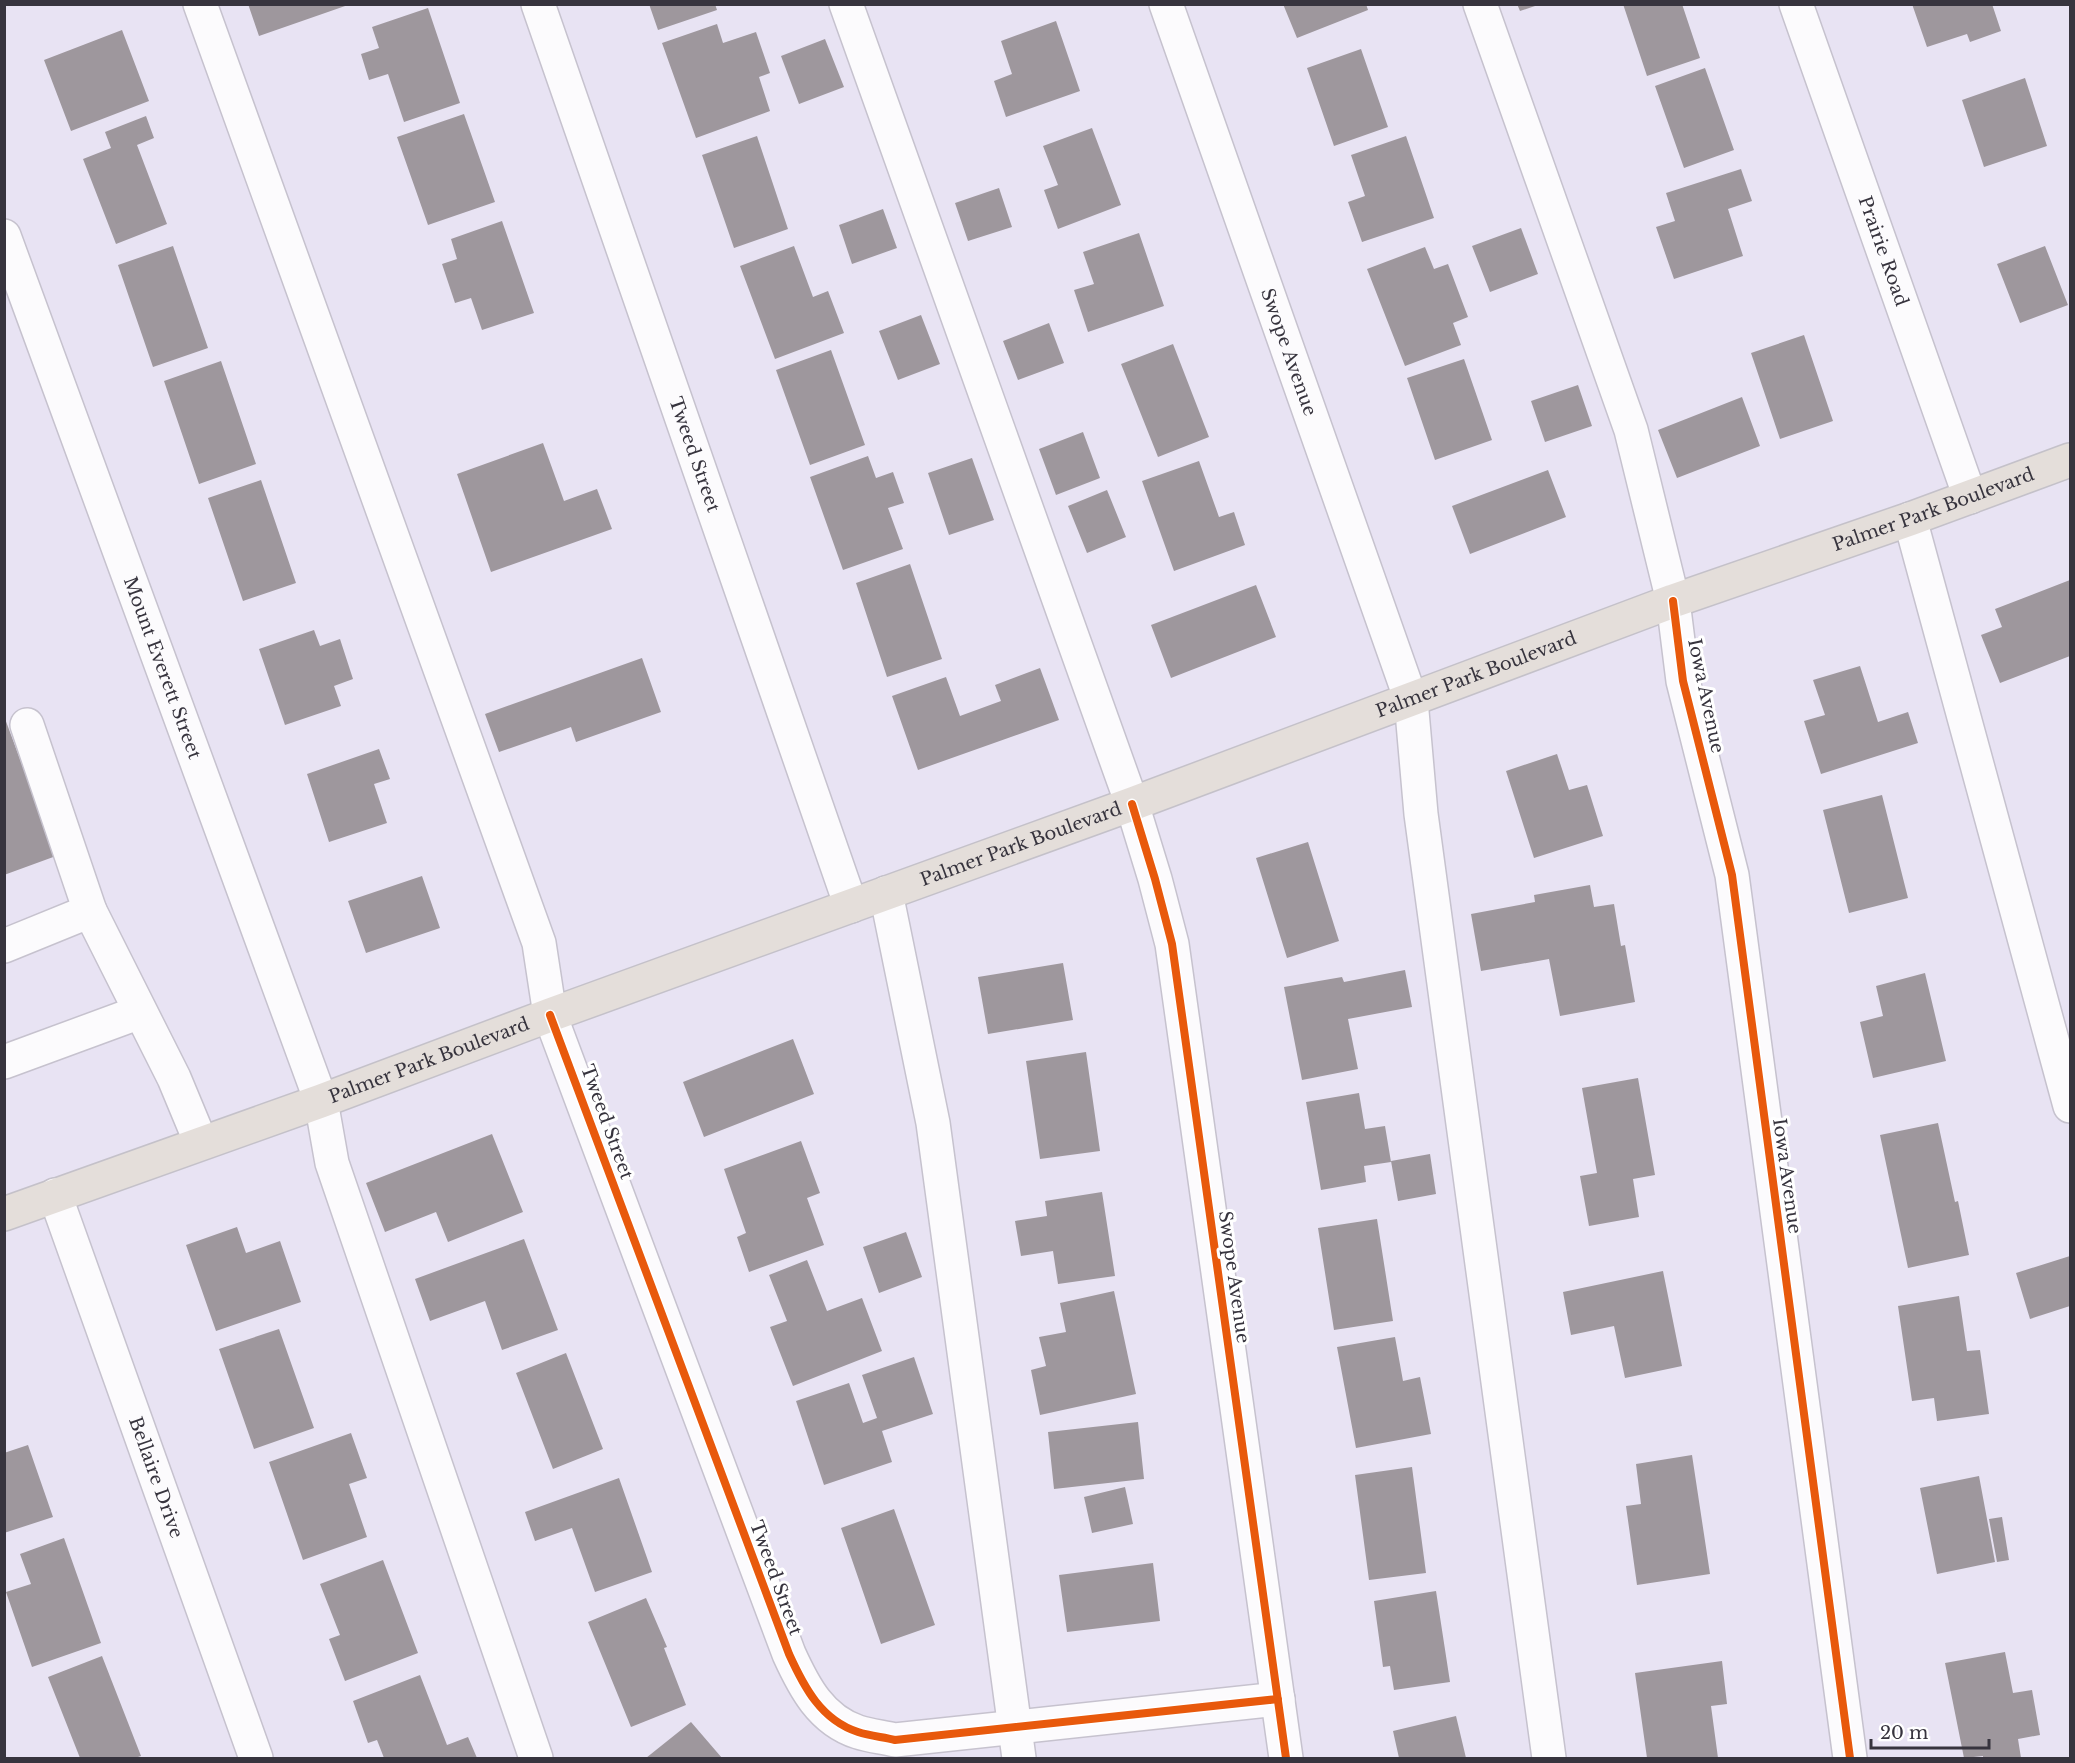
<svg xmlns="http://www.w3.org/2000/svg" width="2075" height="1763" font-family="'Libre Baskerville',serif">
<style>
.building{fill:#9e979d}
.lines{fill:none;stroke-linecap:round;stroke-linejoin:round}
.minor-casing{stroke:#c6c2ce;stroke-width:36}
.major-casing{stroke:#c4c1c9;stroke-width:36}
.minor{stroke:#fcfbfd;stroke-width:33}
.major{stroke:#e4deda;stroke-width:33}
.cycleway-casing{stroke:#fff;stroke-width:11}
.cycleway{stroke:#e8590c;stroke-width:8}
.labels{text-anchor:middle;stroke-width:6;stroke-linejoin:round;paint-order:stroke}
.street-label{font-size:18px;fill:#37343e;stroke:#fff}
</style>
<rect width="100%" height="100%" fill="#e8e3f3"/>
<path class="building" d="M 248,4 L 348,4 L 348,5 L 259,36 Z
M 649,4 L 715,4 L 717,10 L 658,30 Z
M 1283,4 L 1366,4 L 1368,10 L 1297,38 Z
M 1517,4 L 1538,4 L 1538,5 L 1520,11 Z
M 1623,4 L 1682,4 L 1700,58 L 1647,76 Z
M 1912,4 L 1992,4 L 2001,31 L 1970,42 L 1967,34 L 1927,47 Z
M 428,8 L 460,103 L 404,122 L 388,74 L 369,80 L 361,54 L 379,48 L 372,27 Z
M 1056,21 L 1080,91 L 1006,117 L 994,81 L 1012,74 L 1001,41 Z
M 717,24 L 723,43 L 756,32 L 770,73 L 759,77 L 770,111 L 696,138 L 662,43 Z
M 122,30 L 149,101 L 71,131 L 44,60 Z
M 825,39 L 844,87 L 799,104 L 781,56 Z
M 1361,49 L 1388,127 L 1334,146 L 1307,68 Z
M 1705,68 L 1734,150 L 1684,168 L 1655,86 Z
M 2025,78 L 2047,146 L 1984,167 L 1962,100 Z
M 464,114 L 495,202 L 428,225 L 397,137 Z
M 146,116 L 154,138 L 137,145 L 167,224 L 116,244 L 83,159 L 111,148 L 105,132 Z
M 1092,128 L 1121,205 L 1058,229 L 1044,190 L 1058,185 L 1043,146 Z
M 757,136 L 788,229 L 734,248 L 702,155 Z
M 1406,136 L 1434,218 L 1362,242 L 1348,202 L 1365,196 L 1351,155 Z
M 1741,169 L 1752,201 L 1728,209 L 1743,256 L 1674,279 L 1656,227 L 1675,221 L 1666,193 Z
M 999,188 L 1012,227 L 968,241 L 955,203 Z
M 883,209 L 897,248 L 852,264 L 839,225 Z
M 502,221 L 534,313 L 482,330 L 471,298 L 455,303 L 442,264 L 457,259 L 451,239 Z
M 1521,228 L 1538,274 L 1490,292 L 1472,246 Z
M 1139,233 L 1164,306 L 1088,332 L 1074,290 L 1094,284 L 1083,252 Z
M 173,246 L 208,348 L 153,367 L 118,265 Z
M 794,246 L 813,297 L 828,291 L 844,333 L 775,359 L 740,266 Z
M 2045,246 L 2068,305 L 2020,323 L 1997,264 Z
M 1425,247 L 1434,269 L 1448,264 L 1468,317 L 1453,323 L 1461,345 L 1405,366 L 1367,269 Z
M 921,315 L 940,364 L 898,380 L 879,331 Z
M 1049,323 L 1064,363 L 1018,380 L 1003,341 Z
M 1804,335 L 1833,421 L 1780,439 L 1751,353 Z
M 1173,344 L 1209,437 L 1158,457 L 1121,364 Z
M 831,350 L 865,445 L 810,465 L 776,370 Z
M 1464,359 L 1492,440 L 1435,460 L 1407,378 Z
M 221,361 L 256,464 L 199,484 L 164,381 Z
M 1578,385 L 1592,426 L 1545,442 L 1531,401 Z
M 1742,397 L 1760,446 L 1677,478 L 1658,430 Z
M 1083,432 L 1100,478 L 1056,495 L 1039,449 Z
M 543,443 L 564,501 L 597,489 L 612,529 L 491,572 L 457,474 Z
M 868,456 L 876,478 L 893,472 L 904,503 L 888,508 L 903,549 L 843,570 L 810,477 Z
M 972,458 L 994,520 L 949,535 L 928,473 Z
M 1199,461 L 1219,517 L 1234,512 L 1245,545 L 1174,571 L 1142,481 Z
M 1548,470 L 1566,517 L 1470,554 L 1452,506 Z
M 261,480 L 296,583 L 243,601 L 208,498 Z
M 1107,490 L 1126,537 L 1087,553 L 1068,506 Z
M 910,564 L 942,659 L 887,677 L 856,583 Z
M 2070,580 L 2070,656 L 2000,683 L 1981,635 L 2002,627 L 1995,609 Z
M 1256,585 L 1276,637 L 1171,678 L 1151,625 Z
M 314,630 L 320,646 L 340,639 L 353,679 L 334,686 L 341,706 L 285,725 L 259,649 Z
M 642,658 L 661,712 L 576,742 L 571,727 L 499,752 L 485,714 Z
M 1860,666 L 1878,722 L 1908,712 L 1918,743 L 1821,774 L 1804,721 L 1825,715 L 1813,680 Z
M 1040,668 L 1059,720 L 918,770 L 892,696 L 946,677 L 960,716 L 1001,701 L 995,685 Z
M 4,716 L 56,856 L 4,875 Z
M 379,749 L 390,779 L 374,784 L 387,823 L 329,842 L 307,774 Z
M 1557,754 L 1569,790 L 1587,785 L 1603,836 L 1534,858 L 1506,771 Z
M 1882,795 L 1908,898 L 1849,913 L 1823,810 Z
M 1308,842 L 1339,941 L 1287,958 L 1256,858 Z
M 422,876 L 440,928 L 366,953 L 348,901 Z
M 1590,885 L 1594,907 L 1614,904 L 1621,946 L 1625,945 L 1635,1002 L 1560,1016 L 1549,959 L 1481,971 L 1471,914 L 1535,902 L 1534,895 Z
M 1063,963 L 1073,1020 L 988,1034 L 978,977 Z
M 1405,970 L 1412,1007 L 1348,1019 L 1358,1069 L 1302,1080 L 1284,987 L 1342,977 L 1344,982 Z
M 1925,973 L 1946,1061 L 1873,1078 L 1860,1022 L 1883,1016 L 1876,986 Z
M 793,1039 L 814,1094 L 704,1137 L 683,1082 Z
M 1086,1052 L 1100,1151 L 1040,1159 L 1026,1061 Z
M 1638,1078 L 1655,1175 L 1633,1179 L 1639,1217 L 1589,1226 L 1580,1176 L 1597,1173 L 1582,1088 Z
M 1359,1093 L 1365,1129 L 1385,1126 L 1391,1162 L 1364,1166 L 1366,1182 L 1321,1190 L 1306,1102 Z
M 1938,1123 L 1955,1202 L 1958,1201 L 1969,1255 L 1908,1268 L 1880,1135 Z
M 492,1134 L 523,1212 L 448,1242 L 436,1212 L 385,1232 L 366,1183 Z
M 801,1141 L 820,1193 L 807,1198 L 824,1245 L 749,1272 L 737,1237 L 746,1233 L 724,1169 Z
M 1430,1154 L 1436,1194 L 1398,1201 L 1391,1161 Z
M 1102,1192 L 1115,1276 L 1058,1284 L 1053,1251 L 1021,1256 L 1015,1221 L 1047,1216 L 1045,1201 Z
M 1377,1219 L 1393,1321 L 1334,1330 L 1318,1228 Z
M 237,1227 L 246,1253 L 280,1241 L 301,1302 L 216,1331 L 186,1245 Z
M 906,1232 L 922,1277 L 879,1293 L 863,1247 Z
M 524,1239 L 558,1330 L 502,1350 L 485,1301 L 430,1321 L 415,1279 Z
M 2070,1256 L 2070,1306 L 2030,1319 L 2016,1273 Z
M 807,1260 L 827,1311 L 862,1298 L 882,1351 L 793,1386 L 770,1327 L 787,1321 L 769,1275 Z
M 1663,1271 L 1682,1366 L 1625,1378 L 1614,1326 L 1571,1335 L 1563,1292 Z
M 1114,1291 L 1136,1394 L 1040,1415 L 1031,1370 L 1046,1366 L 1039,1337 L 1066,1332 L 1060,1303 Z
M 1959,1296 L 1967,1351 L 1980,1350 L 1989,1414 L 1937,1421 L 1934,1398 L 1912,1401 L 1898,1306 Z
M 279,1329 L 314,1428 L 254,1449 L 219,1349 Z
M 1395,1337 L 1403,1381 L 1420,1377 L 1431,1434 L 1356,1448 L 1337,1347 Z
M 566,1353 L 603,1449 L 553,1469 L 516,1373 Z
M 914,1357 L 933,1414 L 882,1431 L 892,1462 L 824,1485 L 796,1401 L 849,1383 L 863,1423 L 877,1418 L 862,1375 Z
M 1138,1422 L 1144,1479 L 1054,1489 L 1048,1432 Z
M 351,1433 L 367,1478 L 349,1484 L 367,1537 L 303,1560 L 269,1462 Z
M 28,1445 L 53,1517 L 4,1533 L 4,1453 Z
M 1692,1455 L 1710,1574 L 1637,1585 L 1626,1506 L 1641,1504 L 1636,1464 Z
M 1412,1467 L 1426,1573 L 1369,1580 L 1355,1475 Z
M 1979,1476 L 1995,1562 L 1937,1574 L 1920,1488 Z
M 619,1478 L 652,1572 L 595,1592 L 572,1528 L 535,1541 L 525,1512 Z
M 1125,1487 L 1133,1524 L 1092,1533 L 1084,1497 Z
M 894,1509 L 935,1625 L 881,1644 L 841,1528 Z
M 2002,1517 L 2009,1560 L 1997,1562 L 1989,1519 Z
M 64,1538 L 101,1643 L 32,1667 L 6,1592 L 31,1584 L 20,1554 Z
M 383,1560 L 418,1653 L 345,1681 L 329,1639 L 340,1635 L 320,1584 Z
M 1153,1563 L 1160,1621 L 1067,1632 L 1059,1575 Z
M 1436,1591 L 1450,1682 L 1394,1690 L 1390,1666 L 1383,1667 L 1374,1601 Z
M 646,1598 L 667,1647 L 664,1648 L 686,1705 L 631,1727 L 588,1622 Z
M 2005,1652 L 2013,1693 L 2032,1690 L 2040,1735 L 2018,1739 L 2021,1758 L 1983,1758 L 1983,1756 L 1964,1758 L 1945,1663 Z
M 102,1656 L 141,1756 L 135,1758 L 80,1758 L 48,1677 Z
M 1722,1661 L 1727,1704 L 1711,1706 L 1718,1758 L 1647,1758 L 1635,1673 Z
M 420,1675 L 447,1745 L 468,1737 L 477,1758 L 384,1758 L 377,1740 L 368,1743 L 353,1701 Z
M 1456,1716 L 1466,1758 L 1399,1758 L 1393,1731 Z
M 691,1722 L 722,1758 L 646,1758 Z"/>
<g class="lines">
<defs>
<g id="minor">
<path d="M 200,4 L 539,943 L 550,1015 L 789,1654 C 804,1687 821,1720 858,1732 C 870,1736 883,1737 895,1740 L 1278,1699"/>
<path id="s1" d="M 538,4 L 851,906"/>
<path d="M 846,4 L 1132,804 L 1155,879 L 1172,944 L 1286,1758"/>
<path id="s2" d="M 1166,4 L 1411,700 L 1421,814 L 1549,1758"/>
<path d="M 1480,4 L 1631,430 L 1673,601 L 1683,681 L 1732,875 L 1850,1758"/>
<path id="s3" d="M 1796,4 L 1970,497"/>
<path id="s4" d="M 4,236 L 321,1101 L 332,1163 L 536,1758"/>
<path d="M 1910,519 L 2070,1106"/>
<path d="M 27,725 L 90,911"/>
<path d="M 886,893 L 933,1123 L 1019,1758"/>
<path d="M 4,946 L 90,911 L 174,1078 L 201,1143"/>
<path d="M 4,1062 L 140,1012"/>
<path id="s5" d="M 55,1195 L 256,1758"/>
</g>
<g id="major">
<path id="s6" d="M 4,1214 L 321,1101 L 550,1015 L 1132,804 L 1673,601 L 1910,519 L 2070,460"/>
</g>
</defs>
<use href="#minor" class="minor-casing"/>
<use href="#major" class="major-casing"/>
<use href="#minor" class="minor"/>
<use href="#major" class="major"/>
<defs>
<path id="cycleway" d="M 1673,601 L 1683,681 L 1732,875 L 1850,1758
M 1132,804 L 1155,879 L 1172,944 L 1286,1758
M 550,1015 L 789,1654 C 804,1687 821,1720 858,1732 C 870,1736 883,1737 895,1740 L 1278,1699"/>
</defs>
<use href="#cycleway" class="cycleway-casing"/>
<use href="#cycleway" class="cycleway"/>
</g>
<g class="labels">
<g class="street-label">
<text dy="6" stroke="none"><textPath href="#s3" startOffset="262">Prairie Road</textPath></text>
<text dy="6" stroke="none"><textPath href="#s2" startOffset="369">Swope Avenue</textPath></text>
<text dy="6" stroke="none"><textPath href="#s1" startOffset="477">Tweed Street</textPath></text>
<text dy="6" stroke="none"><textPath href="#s6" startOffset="2054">Palmer Park Boulevard</textPath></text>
<text dy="6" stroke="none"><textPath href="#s4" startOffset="460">Mount Everett Street</textPath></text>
<text dy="6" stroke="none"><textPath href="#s6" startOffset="1568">Palmer Park Boulevard</textPath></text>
<text transform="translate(1706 696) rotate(78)" y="6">Iowa Avenue</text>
<text dy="6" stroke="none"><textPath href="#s6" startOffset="1082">Palmer Park Boulevard</textPath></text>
<text dy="6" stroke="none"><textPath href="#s6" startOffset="452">Palmer Park Boulevard</textPath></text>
<text transform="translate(607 1122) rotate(70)" y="6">Tweed Street</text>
<text transform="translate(1787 1176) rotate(82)" y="6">Iowa Avenue</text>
<text transform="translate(1234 1277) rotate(82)" y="6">Swope Avenue</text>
<text dy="6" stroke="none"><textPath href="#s5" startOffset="300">Bellaire Drive</textPath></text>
<text transform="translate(776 1578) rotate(70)" y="6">Tweed Street</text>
</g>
</g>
<rect width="2075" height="1763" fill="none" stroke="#37343e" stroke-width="12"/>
<path d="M1871 1739v9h118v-9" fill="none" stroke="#37343e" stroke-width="3"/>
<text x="1880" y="1739" font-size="18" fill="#37343e" stroke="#ffffff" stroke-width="4.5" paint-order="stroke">20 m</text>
</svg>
